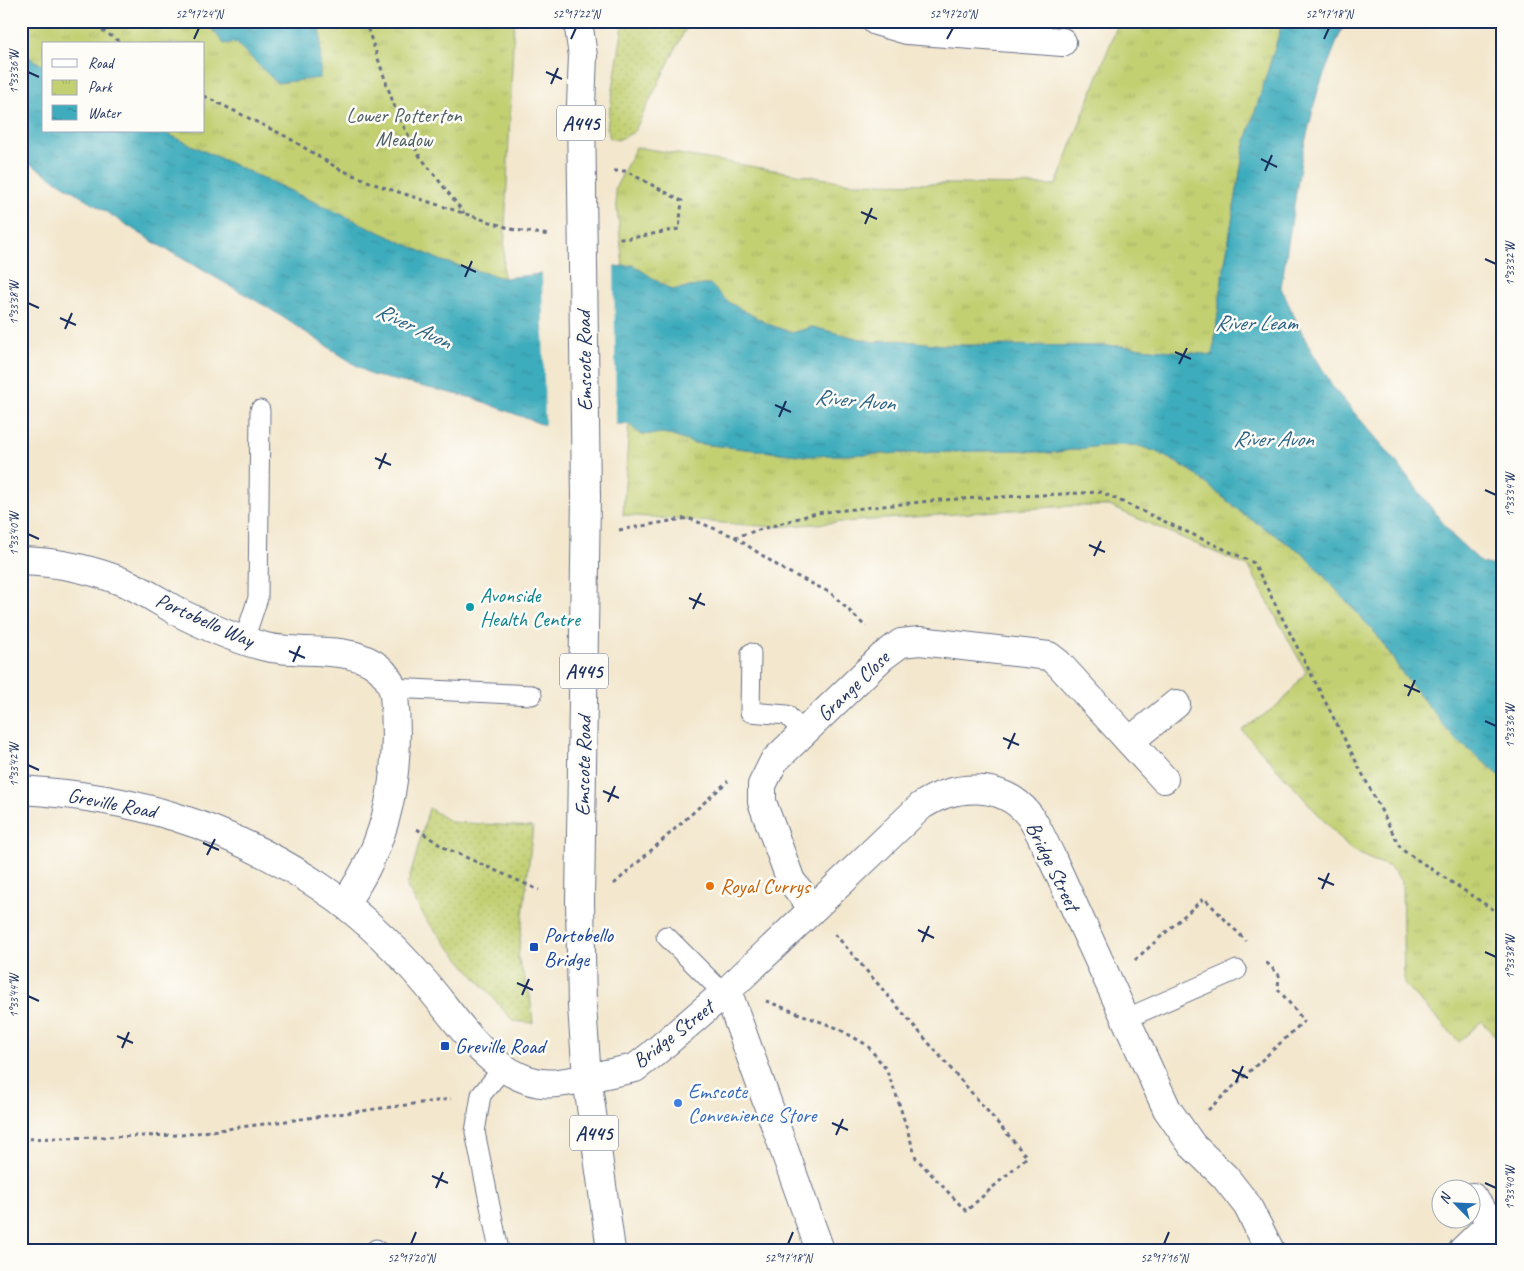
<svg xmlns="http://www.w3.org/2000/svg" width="1524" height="1271" font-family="Caveat,sans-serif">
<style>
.grass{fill:url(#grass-dots);stroke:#6e8068}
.park{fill:url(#park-tufts);stroke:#6e8068}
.water{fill:url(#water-ripples);stroke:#2c6e8d}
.pier{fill:#f3e7cd}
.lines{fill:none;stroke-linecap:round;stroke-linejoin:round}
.lane-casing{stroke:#676f85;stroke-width:21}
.street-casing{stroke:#676f85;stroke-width:30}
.secondary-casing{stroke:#676f85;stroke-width:30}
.primary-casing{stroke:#676f85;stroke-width:30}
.path{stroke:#676f85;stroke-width:3;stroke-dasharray:4 4;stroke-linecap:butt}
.lane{stroke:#fff;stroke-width:19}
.street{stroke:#fff;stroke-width:28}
.secondary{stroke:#fff;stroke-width:28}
.primary{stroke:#fff;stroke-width:28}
.primary-bridge-casing{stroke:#676f85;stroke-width:30;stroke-linecap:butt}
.primary-bridge{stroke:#fff;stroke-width:28}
.ticks{fill:none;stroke:#1b2f5e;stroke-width:2}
.culture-dot{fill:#0f9aa8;stroke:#fdfcf7;stroke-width:2}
.food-dot{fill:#e8710a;stroke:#fdfcf7;stroke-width:2}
.transit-dot{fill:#1a4fb4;stroke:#fdfcf7;stroke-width:2}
.shop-dot{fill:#3f7fe0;stroke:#fdfcf7;stroke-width:2}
.labels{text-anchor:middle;stroke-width:5;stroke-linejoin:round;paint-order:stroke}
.shield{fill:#fdfcf7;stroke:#5f6c8c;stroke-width:1}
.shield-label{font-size:20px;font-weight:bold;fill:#1b2f5e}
.park-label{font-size:21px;fill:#4d5f64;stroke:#fdfcf7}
.street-label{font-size:21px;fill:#1b2f5e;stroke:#fdfcf7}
.culture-label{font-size:21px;fill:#0d838f;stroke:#fdfcf7;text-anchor:start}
.food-label{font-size:21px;fill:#c56008;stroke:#fdfcf7;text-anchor:start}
.transit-label{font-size:21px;fill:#164399;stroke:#fdfcf7;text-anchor:start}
.shop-label{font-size:21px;fill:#366cbe;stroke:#fdfcf7;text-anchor:start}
.water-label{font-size:22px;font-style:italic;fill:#296184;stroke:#fdfcf7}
.neatline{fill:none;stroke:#1b2f5e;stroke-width:2}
.ticks-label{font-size:12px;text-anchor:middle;fill:#1b2f5e}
</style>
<defs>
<pattern id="grass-dots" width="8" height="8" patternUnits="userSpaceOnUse" patternTransform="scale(1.25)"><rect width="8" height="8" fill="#c2d072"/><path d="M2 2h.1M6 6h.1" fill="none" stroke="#a6b365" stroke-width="1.8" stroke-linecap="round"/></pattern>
<pattern id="park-tufts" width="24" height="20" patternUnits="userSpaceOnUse" patternTransform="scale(1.25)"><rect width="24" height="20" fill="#c2d072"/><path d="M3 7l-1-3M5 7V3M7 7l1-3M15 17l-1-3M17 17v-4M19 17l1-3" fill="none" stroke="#a6b365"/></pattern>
<pattern id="water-ripples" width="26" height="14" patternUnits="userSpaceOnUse" patternTransform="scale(1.25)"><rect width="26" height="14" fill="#3eacbc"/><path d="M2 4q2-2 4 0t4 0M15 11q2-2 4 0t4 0" fill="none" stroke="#338c9c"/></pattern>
</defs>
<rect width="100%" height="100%" fill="#fdfcf7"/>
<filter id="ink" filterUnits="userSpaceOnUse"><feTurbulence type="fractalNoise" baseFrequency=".02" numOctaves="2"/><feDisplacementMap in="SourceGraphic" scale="10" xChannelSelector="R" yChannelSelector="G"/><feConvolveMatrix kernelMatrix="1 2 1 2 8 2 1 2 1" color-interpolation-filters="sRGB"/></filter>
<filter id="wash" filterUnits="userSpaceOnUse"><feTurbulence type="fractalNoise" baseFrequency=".0096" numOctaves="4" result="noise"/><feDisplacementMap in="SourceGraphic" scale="20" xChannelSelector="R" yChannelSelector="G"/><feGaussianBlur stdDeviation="1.12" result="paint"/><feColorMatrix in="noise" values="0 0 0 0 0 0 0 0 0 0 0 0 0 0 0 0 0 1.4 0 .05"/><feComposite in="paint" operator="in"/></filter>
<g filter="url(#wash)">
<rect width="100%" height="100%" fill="#f3e7cd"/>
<path class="grass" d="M 623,25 L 687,26 L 634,132 L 618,140 L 610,138 L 607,127 Z
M 429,808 L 451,822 L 533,827 L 518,958 L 530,995 L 533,1023 L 513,1021 L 426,920 L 407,887 Z"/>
<path class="park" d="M 21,21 L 514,21 L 503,278 L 442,261 L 161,131 L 204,131 L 204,44 L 44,44 L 44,66 L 21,53 Z
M 1119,21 L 1283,21 L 1244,148 L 1222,281 L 1213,355 L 1120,346 L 944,345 L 895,340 L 873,342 L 812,327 L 792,333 L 768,324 L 728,302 L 710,284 L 671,290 L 633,265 L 623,266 L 615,189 L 636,147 L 851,183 L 1056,185 Z
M 629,424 L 641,435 L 664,433 L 693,443 L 807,456 L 1017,450 L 1051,453 L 1099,446 L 1136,445 L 1157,452 L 1190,470 L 1243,514 L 1304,554 L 1377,635 L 1405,677 L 1481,759 L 1503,778 L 1503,1033 L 1497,1038 L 1482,1021 L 1459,1042 L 1404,984 L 1402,881 L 1390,867 L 1367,858 L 1348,847 L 1242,730 L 1282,702 L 1306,672 L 1249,567 L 1109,506 L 1068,506 L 773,527 L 623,515 Z"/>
<path class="water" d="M 206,21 L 321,21 L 320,78 L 277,83 L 235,42 L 224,44 Z
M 1283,21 L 1345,21 L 1318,90 L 1302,155 L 1281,288 L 1307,343 L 1335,390 L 1394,459 L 1453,536 L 1482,563 L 1503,568 L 1503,778 L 1453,737 L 1405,677 L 1377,635 L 1304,554 L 1243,514 L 1190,470 L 1157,452 L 1136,445 L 1099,446 L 1051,453 L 1017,450 L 807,456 L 693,443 L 664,433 L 641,435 L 629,424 L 541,424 L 473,398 L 371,375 L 267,307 L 155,243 L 21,158 L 21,53 L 44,66 L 44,131 L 161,131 L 442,261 L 503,278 L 633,265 L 671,290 L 710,284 L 728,302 L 768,324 L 792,333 L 812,327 L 873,342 L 895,340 L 944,345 L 1120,346 L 1213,355 L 1222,281 L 1244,148 Z"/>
<path class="pier" d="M 614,264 L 616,426 L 545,427 L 542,272 Z"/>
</g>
<g filter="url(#ink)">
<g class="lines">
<defs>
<path id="lane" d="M 244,640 L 258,598 L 260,410
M 751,653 L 750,712 L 787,715 L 804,733
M 393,688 L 532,695
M 666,936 L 724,994
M 1125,1019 L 1237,970
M 376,1249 L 377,1250
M 499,1250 L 475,1132 L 481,1095 L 504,1067"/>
<path id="street" d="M 876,21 L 907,30 L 1062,42
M 21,561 C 59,562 93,569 128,584 C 148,593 165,605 184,615 C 210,628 238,640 266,647 C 308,657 381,638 394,694 C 401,770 390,841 344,904
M 1131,740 L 1176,704
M 813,908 L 791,881 L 762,802 L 762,785 L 774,761 L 882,657 L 901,643 L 920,641 L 1049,656 L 1058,663 L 1164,779
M 727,990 L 820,1250
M 587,1078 L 635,1068 L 653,1054 L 730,988 L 921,806 C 953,784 1003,781 1029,815 C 1038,827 1044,843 1051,856 L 1167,1109 L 1192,1145 L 1225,1177 L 1247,1205 L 1270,1250
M 1472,1197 L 1503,1237
M 1463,1250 L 1491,1223"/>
<path id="secondary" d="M 21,790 C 132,797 222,823 316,884 C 356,910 391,943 422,979 C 453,1014 481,1064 528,1080 C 548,1087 566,1082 587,1078"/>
<path id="primary" d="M 578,21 L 583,56 L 581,105 L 582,189
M 586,496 L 580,902 L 582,1006 L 587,1078 L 611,1250"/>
</defs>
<use href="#lane" class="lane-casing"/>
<use href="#street" class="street-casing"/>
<use href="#secondary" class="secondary-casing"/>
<use href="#primary" class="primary-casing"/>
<path class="path" d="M 89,21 L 123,44
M 365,21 L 397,114 L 419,155 L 464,213
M 204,96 L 287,137 L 339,169 L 377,185 L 515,230 L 550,235
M 614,171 L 626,171 L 682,201 L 679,229 L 631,238 L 616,238
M 619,530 L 688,518 L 735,537 L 816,513 L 940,500 L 1101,492 L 1254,563 L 1401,849 L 1503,916
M 735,537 L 784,570 L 831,593 L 866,627
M 417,829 L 443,847 L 539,890
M 614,884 L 728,781
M 1135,960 L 1204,898 L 1246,941
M 766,1001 L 837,1028 L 867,1045 L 886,1069 L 897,1097 L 916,1158 L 966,1211 L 1027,1157 L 834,933
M 1208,1110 L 1304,1021 L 1278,989 L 1279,975 L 1266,962
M 21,1139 L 181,1135 L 451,1099"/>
<use href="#lane" class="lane"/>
<use href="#street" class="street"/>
<use href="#secondary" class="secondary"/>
<use href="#primary" class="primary"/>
<defs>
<path id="primary-bridge" d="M 582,189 L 586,496"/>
</defs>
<use href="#primary-bridge" class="primary-bridge-casing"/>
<use href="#primary-bridge" class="primary-bridge"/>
</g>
</g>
<path class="ticks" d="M 194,39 L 199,28M 571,39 L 576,28M 947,39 L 953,28M 1324,39 L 1329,28M 28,72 L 39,77M 546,72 L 562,79M 551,84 L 558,68M 1261,159 L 1277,167M 1265,171 L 1272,155M 861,212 L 877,219M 865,224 L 872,208M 1485,259 L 1496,264M 461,265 L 476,272M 465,277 L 472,261M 28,303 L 39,308M 60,318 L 76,325M 65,329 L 72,313M 1175,352 L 1191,359M 1179,364 L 1187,348M 775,405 L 791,412M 779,417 L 786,401M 375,458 L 391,465M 379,469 L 386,453M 1485,490 L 1496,495M 28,534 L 39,539M 1089,545 L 1105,552M 1094,556 L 1101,541M 689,598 L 705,605M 693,609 L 701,593M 289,651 L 305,658M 293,662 L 300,646M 1404,685 L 1420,692M 1408,696 L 1415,680M 1485,721 L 1496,726M 1003,738 L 1019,745M 1008,749 L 1015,733M 28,765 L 39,770M 603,791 L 619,798M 608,802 L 615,786M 203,843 L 219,850M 207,855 L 215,839M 1318,878 L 1334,885M 1322,889 L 1329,873M 918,930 L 934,938M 922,942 L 929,926M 1485,952 L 1496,957M 517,983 L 533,990M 522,995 L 529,979M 28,996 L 39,1001M 117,1036 L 133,1043M 122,1048 L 129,1032M 1232,1070 L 1248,1078M 1236,1082 L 1243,1066M 832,1123 L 848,1130M 836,1135 L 843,1119M 432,1176 L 448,1183M 1485,1183 L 1496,1188M 436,1188 L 443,1172M 411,1244 L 416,1232M 788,1244 L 793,1232M 1164,1244 L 1169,1232"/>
<circle class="culture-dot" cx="470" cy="607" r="5"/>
<circle class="food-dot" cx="710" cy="886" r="5"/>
<g class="transit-dot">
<rect x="529" y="942" width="10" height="10" rx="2.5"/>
<rect x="440" y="1041" width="10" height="10" rx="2.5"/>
</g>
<circle class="shop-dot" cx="678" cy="1103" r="5"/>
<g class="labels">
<g class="shield">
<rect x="557" y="105.5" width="48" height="35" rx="4"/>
<rect x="560" y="653.5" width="48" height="35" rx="4"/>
<rect x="570" y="1115.5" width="48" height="35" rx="4"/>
</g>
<g class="shield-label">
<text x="581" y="130">A445</text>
<text x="584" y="678">A445</text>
<text x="594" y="1140">A445</text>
</g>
<g class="park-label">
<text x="404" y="122">Lower Potterton<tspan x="404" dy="24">Meadow</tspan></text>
</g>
<g class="street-label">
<text transform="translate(584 361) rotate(-91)" y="7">Emscote Road</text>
<text transform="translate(205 620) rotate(24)" y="7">Portobello Way</text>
<text transform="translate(853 686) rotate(-44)" y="7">Grange Close</text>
<text transform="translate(583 766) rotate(-89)" y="7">Emscote Road</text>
<text transform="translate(112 803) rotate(11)" y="7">Greville Road</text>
<text transform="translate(1053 866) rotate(64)" y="7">Bridge Street</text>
<text transform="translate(673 1034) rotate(-38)" y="7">Bridge Street</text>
</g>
<g class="culture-label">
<text x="480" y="602">Avonside<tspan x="480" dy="24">Health Centre</tspan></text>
</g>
<g class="food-label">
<text x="720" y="893">Royal Currys</text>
</g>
<g class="transit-label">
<text x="544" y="942">Portobello<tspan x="544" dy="24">Bridge</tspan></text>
<text x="455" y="1053">Greville Road</text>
</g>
<g class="shop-label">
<text x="688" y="1098">Emscote<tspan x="688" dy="24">Convenience Store</tspan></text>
</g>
<g class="water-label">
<text x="1256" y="330">River Leam</text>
<text transform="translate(414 325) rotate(25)" y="8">River Avon</text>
<text transform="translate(855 399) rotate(5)" y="8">River Avon</text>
<text x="1273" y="446">River Avon</text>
</g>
</g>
<rect width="1524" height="1271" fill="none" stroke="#fdfcf7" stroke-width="55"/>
<rect x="42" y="42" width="162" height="90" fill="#fdfcf7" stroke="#a3aaba"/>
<rect x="52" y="59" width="25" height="8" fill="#ffffff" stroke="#a3aaba"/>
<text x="88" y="68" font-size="15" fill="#1b2f5e">Road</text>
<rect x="52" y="80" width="25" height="15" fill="url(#park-tufts)" stroke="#a3aaba"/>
<text x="88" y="92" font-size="15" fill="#1b2f5e">Park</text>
<rect x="52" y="105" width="25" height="15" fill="url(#water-ripples)" stroke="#a3aaba"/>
<text x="88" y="118" font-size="15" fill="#1b2f5e">Water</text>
<g transform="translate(1456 1204) rotate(294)"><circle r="24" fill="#fdfcf7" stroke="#a3aaba"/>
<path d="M0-4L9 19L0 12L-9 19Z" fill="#1f6fb2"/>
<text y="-8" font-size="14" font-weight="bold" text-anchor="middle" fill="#1b2f5e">N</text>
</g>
<rect x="28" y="28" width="1468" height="1216" class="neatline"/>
<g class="ticks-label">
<text x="199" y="18">52°17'24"N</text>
<text x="576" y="18">52°17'22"N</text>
<text x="953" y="18">52°17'20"N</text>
<text x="1329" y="18">52°17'18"N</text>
<text transform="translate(14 72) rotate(-90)" y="4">1°33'36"W</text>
<text transform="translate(1510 264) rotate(-90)" y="4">1°33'32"W</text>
<text transform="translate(14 303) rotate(-90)" y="4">1°33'38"W</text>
<text transform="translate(1510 495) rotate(-90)" y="4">1°33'34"W</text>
<text transform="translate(14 534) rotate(-90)" y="4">1°33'40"W</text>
<text transform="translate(1510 726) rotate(-90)" y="4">1°33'36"W</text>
<text transform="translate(14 765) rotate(-90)" y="4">1°33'42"W</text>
<text transform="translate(1510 957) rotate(-90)" y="4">1°33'38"W</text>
<text transform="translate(14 996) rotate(-90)" y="4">1°33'44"W</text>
<text transform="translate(1510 1188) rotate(-90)" y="4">1°33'40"W</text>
<text x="411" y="1262">52°17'20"N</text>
<text x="788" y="1262">52°17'18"N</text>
<text x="1164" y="1262">52°17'16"N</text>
</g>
</svg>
